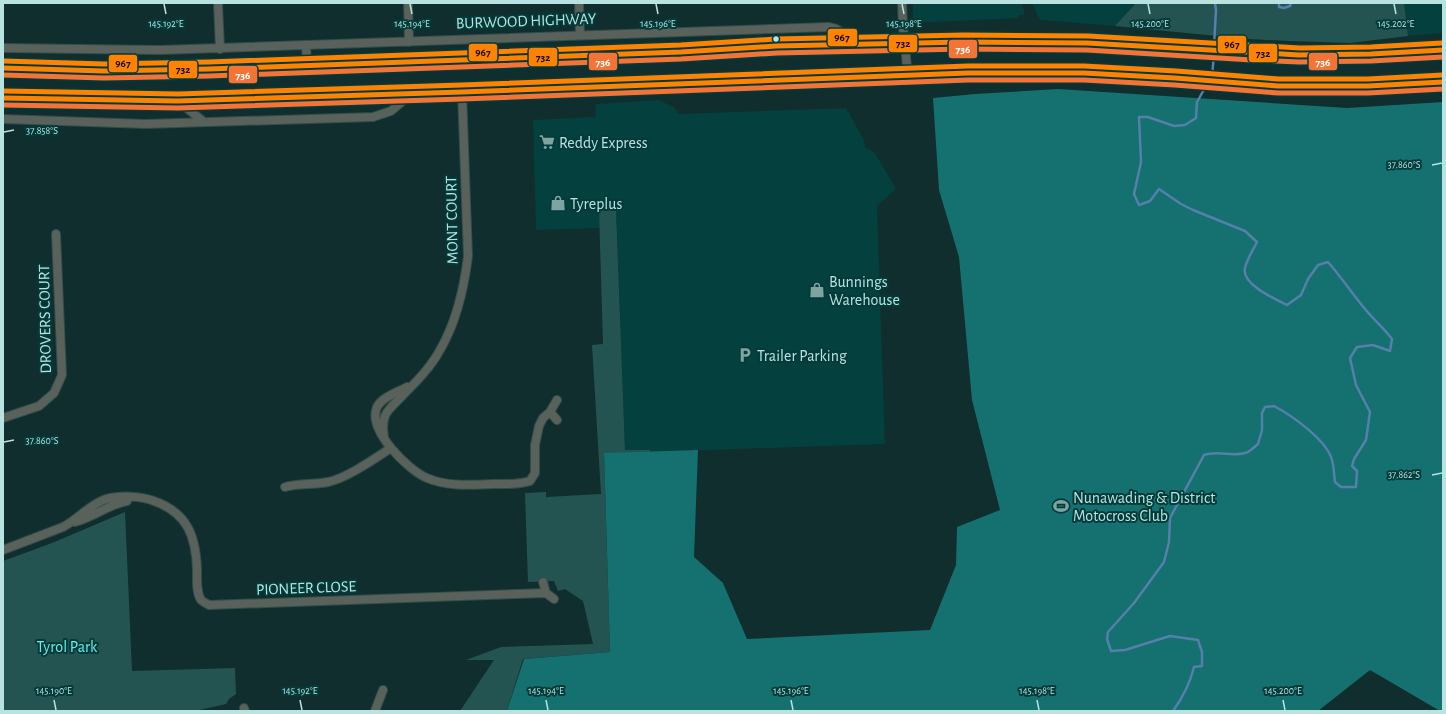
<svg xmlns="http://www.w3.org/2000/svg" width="1446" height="714" font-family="'Alegreya Sans',sans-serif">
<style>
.built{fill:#03403e}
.green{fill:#235452}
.forest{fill:#14716f}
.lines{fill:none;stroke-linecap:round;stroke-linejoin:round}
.stream{stroke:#567fab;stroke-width:2.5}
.minor-casing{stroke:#314c4b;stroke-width:10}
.trunk-casing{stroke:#314c4b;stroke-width:14}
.minor{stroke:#58615a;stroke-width:8}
.trunk{stroke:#58685e;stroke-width:13}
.bus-1-casing{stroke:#033b3a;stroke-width:8}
.bus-2-casing{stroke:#033b3a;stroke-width:8}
.bus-3-casing{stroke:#033b3a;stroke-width:8}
.bus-1{stroke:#ff8200;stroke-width:5}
.bus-2{stroke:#f57335;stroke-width:5}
.bus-3{stroke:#ff8200;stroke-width:5}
.ticks{fill:none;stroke:#b8e3e0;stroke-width:1.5}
.bus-dot{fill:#b8e3e0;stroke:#033b3a;stroke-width:1.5}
.labels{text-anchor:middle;stroke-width:4;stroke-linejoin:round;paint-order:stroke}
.street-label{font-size:16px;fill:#b8e3e0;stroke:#033b3a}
.poi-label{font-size:16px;fill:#b8e3e0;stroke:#033b3a;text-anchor:start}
.park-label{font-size:16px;fill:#67ece7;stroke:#033b3a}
.ticks-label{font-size:10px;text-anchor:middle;fill:#b8e3e0;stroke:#033b3a;stroke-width:4;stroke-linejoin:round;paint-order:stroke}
.line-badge{stroke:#033b3a;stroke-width:1.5}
.badge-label{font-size:11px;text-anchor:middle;font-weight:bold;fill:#fff}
.pale-badge-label{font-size:11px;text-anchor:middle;font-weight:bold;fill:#111}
</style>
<rect width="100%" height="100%" fill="#102e2d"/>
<path class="built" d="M 913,3 L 1021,3 L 1024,10 L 1024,15 L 1020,15 L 1017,18 L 913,23 Z
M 1032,3 L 1136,3 L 1115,26 L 1040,20 Z
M 1404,3 L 1443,3 L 1443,33 L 1408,36 Z
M 659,100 L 675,108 L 678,114 L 846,108 L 864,140 L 865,147 L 875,153 L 896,189 L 877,206 L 885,444 L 650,452 L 650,450 L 625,451 L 616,211 L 599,211 L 599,228 L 536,230 L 533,120 L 595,117 L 596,104 Z"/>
<path class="green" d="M 1136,3 L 1404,3 L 1408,36 L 1350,43 L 1289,41 L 1248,39 L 1115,26 Z
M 616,210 L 625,450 L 650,450 L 650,452 L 604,454 L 610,652 L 523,659 L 507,711 L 460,711 L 494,660 L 466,660 L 501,647 L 593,644 L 583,601 L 565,589 L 558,591 L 554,581 L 528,582 L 525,493 L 546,492 L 546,497 L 601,494 L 592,345 L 603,344 L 599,211 Z
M 125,512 L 132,671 L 235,668 L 236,694 L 229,699 L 226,704 L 195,711 L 3,711 L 3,561 L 52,543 Z"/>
<path class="forest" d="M 1058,89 L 1347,108 L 1443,102 L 1443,711 L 1440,711 L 1370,670 L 1318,711 L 507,711 L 524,659 L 610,652 L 604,453 L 698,450 L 694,557 L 723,583 L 747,639 L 930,630 L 956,565 L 957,527 L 1000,510 L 972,400 L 959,257 L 939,190 L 933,98 L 975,94 Z"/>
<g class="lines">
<path class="stream" d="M 1279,3 L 1279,7 L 1284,8 L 1290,6 L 1291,3
M 1214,46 L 1216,10 L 1215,3
M 1212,76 L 1214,55
M 1173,711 C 1183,697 1190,684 1194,667 L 1202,666 L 1202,652 L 1198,640 L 1170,636 L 1125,650 L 1111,651 L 1107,639 L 1108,632 L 1134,603 L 1164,562 L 1169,542 L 1170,518 L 1204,455 C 1218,450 1232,457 1245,453 C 1250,452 1254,447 1258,444 L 1262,430 L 1262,413 L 1265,407 L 1274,406 C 1291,415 1327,440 1332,460 C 1334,467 1334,475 1335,482 L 1341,487 L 1356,487 L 1357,471 L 1352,466 L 1354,459 L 1366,440 L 1370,412 L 1356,385 L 1350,358 L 1357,347 L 1373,345 L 1390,351 L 1392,339 C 1384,328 1373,319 1365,309 C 1352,293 1341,277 1328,262 L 1318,265 L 1308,279 L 1301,295 L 1287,305 C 1275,299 1241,284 1245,268 C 1247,259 1253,250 1257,242 L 1245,231 L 1193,210 L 1181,204 L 1159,189 L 1150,201 L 1139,205 L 1134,194 L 1141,162 L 1139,117 L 1148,117 L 1174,126 L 1185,125 L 1196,118 L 1197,102 L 1206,86"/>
<defs>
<path id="minor" d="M 218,3 L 220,49
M 408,3 L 409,42
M 579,3 L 580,35
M 902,3 L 903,27 L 908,76
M 306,45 L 307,66
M 3,48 L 160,50 L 828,27 C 840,28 845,35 852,44
M 178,101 L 204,122
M 3,119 L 146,124 L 373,117 L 391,111 L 411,94
M 407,387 C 398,392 382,397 377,407 C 367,430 408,470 427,478 C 448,487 471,485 493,484 C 506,484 518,485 530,481 L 535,473 L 535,445 L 539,426 L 543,418 L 550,412 L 557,400
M 550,412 L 557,420
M 3,418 L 39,406 L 54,393 L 62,375 L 56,234
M 384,438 C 383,430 382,424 385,416 C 388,408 397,402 403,395 C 416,382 431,367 440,350 C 457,321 464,289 468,256 L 462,92
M 285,487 C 299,483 313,485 328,482 C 347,478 374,459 391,448
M 75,522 C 94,517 107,505 127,501
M 3,550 L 63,527 C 78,519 89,505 106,499 C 120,495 141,496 154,501 C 188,513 196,537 197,570 C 197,580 196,592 201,600 C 203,602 206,603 209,605 L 546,593
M 543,582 L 546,593 L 554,599
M 244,708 L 245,711
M 375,711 L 383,690"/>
<path id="trunk" d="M 3,68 L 104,71 L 209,69 L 681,52 C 744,46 809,45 872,44 C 954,42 1036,40 1118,44 C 1162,46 1207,50 1252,53 C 1315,56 1379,56 1443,50
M 3,98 L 178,101 L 462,92 L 968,73 L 1084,73 L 1175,78 L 1278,86 L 1368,86 L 1443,82"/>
</defs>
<use href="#minor" class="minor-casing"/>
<use href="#trunk" class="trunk-casing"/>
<use href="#minor" class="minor"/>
<use href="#trunk" class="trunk"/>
<defs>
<path id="bus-1" d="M 3,68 L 104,71 L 209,69 L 681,52 L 776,46 L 964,42 L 1087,43 L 1299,55 L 1371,54 L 1443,50
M 3,98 L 178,101 L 462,92 L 968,73 L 1084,73 L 1175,78 L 1278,86 L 1368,86 L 1443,82"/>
<path id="bus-2" d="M 3,75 L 104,78 L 209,76 L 681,59 L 777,53 L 964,49 L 1087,50 L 1252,60 L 1299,62 L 1371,61 L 1443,57
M 3,105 L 178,108 L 462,99 L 968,80 L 1084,80 L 1175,85 L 1278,93 L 1368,93 L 1443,89"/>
<path id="bus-3" d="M 3,61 L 104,64 L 209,62 L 681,45 L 776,39 L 964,35 L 1088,36 L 1300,48 L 1371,47 L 1442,43
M 3,91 L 178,94 L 462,85 L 968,66 L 1084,66 L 1176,71 L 1278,79 L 1368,79 L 1443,75"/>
</defs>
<use href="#bus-1" class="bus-1-casing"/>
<use href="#bus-2" class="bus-2-casing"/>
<use href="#bus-3" class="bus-3-casing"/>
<use href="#bus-1" class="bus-1"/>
<use href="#bus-2" class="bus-2"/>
<use href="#bus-3" class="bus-3"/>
</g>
<path class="ticks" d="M 164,4 L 166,14M 410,4 L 412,14M 656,4 L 658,14M 902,4 L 904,14M 1148,4 L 1150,14M 1394,4 L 1396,14M 4,132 L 14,130M 1432,165 L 1442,163M 4,442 L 14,440M 1432,475 L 1442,473M 54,700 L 56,710M 300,700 L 302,710M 546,700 L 548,710M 791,700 L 793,710M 1037,700 L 1039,710M 1283,700 L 1285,710"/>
<defs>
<symbol id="supermarket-bare" viewBox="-9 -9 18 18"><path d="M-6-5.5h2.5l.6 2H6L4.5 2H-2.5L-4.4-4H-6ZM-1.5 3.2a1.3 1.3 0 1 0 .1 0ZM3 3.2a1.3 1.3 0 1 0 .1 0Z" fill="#7da4a1" stroke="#033b3a" stroke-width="2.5" paint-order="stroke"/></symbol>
<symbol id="shop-bare" viewBox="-9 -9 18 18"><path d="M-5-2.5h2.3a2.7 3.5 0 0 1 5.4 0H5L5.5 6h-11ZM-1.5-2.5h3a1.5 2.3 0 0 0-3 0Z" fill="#7da4a1" stroke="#033b3a" stroke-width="2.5" paint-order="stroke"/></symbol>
<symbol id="parking-bare" viewBox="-9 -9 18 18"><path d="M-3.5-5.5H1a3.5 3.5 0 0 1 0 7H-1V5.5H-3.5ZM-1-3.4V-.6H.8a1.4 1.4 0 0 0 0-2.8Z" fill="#7da4a1" stroke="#033b3a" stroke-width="2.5" paint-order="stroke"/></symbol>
<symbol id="stadium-bare" viewBox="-9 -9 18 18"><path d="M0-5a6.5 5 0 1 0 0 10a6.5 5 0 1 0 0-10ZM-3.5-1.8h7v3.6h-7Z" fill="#7da4a1" stroke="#033b3a" stroke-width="2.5" paint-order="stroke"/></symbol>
</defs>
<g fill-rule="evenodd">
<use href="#supermarket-bare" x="536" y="131" width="22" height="22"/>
<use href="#shop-bare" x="547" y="192" width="22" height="22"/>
<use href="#shop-bare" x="806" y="279" width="22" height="22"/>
<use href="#parking-bare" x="734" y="344" width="22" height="22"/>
<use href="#stadium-bare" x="1050" y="495" width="22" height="22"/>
</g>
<circle class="bus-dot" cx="776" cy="39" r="3.5"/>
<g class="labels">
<g class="street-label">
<text transform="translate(526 20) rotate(-2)" y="6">BURWOOD HIGHWAY</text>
<text transform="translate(451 220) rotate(-91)" y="6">MONT COURT</text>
<text transform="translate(44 319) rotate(-91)" y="6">DROVERS COURT</text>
<text transform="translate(306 587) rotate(-2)" y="6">PIONEER CLOSE</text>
</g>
<g class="poi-label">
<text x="559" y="148">Reddy Express</text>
<text x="570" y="209">Tyreplus</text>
<text x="829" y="287">Bunnings<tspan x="829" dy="18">Warehouse</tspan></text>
<text x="757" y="361">Trailer Parking</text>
<text x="1073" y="503">Nunawading &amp; District<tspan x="1073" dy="18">Motocross Club</tspan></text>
</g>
<g class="park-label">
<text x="67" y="652">Tyrol Park</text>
</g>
</g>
<g class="ticks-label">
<text x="166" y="27">145.192°E</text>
<text x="412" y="27">145.194°E</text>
<text x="658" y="27">145.196°E</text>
<text x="904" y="27">145.198°E</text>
<text x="1150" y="27">145.200°E</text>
<text x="1396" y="27">145.202°E</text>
<text x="42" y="134">37.858°S</text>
<text x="1404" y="168">37.860°S</text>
<text x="42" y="444">37.860°S</text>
<text x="1404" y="478">37.862°S</text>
<text x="54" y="694">145.190°E</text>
<text x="300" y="694">145.192°E</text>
<text x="546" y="694">145.194°E</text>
<text x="791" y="694">145.196°E</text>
<text x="1037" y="694">145.198°E</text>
<text x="1283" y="694">145.200°E</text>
</g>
<g class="line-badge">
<rect x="827" y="28" width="31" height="19" rx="4" fill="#ff8200"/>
<rect x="888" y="34" width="30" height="19" rx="4" fill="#ff8200"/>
<rect x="1217" y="35" width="30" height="19" rx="4" fill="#ff8200"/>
<rect x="948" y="39" width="30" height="20" rx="4" fill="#f57335"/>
<rect x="468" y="43" width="30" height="19" rx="4" fill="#ff8200"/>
<rect x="1248" y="43" width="30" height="20" rx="4" fill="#ff8200"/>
<rect x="528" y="47" width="30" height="20" rx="4" fill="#ff8200"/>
<rect x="1308" y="52" width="30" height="19" rx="4" fill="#f57335"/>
<rect x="588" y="52" width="30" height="19" rx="4" fill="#f57335"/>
<rect x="108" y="54" width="30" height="19" rx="4" fill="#ff8200"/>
<rect x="168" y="60" width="30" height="19" rx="4" fill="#ff8200"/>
<rect x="228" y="65" width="30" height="19" rx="4" fill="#f57335"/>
</g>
<g class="badge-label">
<text x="963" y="53">736</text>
<text x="1323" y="66">736</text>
<text x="603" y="66">736</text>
<text x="243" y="79">736</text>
</g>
<g class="pale-badge-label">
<text x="842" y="41">967</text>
<text x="903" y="47">732</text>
<text x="1232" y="48">967</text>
<text x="483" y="56">967</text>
<text x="1263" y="57">732</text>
<text x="543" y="61">732</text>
<text x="123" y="67">967</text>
<text x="183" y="73">732</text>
</g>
<rect width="1446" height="714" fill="none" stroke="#b8e3e0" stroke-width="8"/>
</svg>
